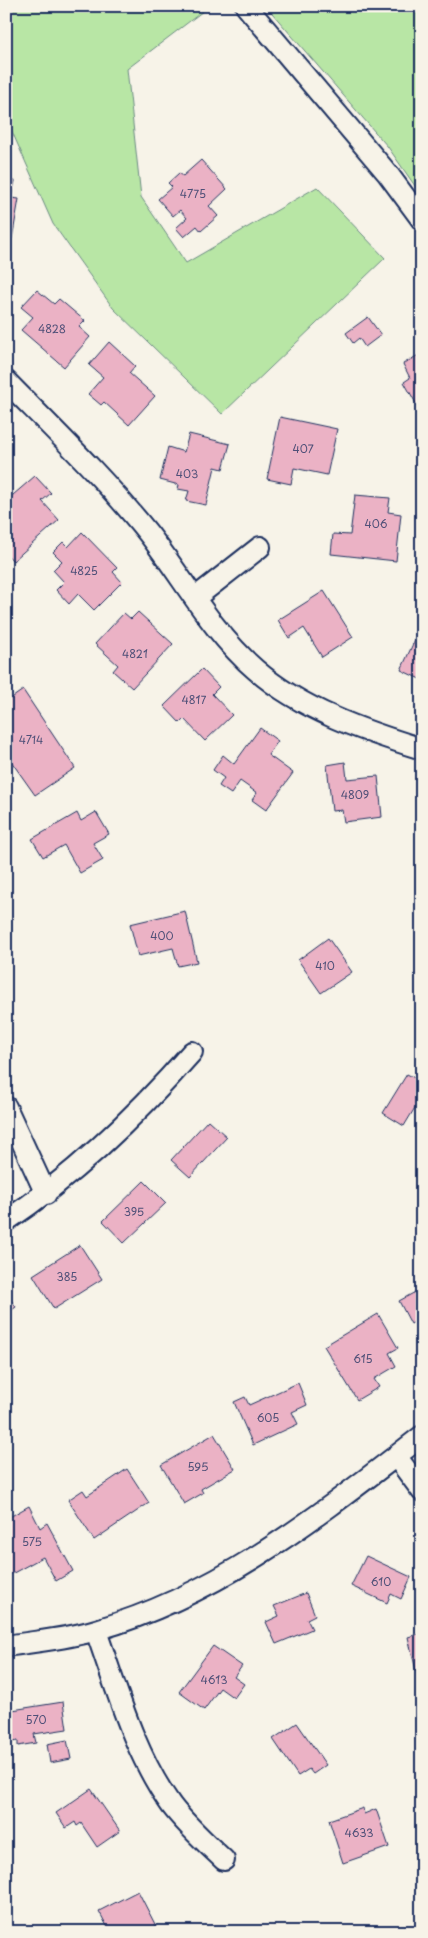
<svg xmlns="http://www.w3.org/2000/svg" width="428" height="1938" font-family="'Playpen Sans',sans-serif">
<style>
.green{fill:#b8e6a5;stroke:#6a8a82}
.building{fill:#ebb2c5;stroke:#1b2f5e}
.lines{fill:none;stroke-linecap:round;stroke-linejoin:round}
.minor-casing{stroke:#1b2f5e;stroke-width:24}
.minor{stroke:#f7f3e8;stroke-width:20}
.labels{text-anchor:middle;stroke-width:4;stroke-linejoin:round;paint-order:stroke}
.number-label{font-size:11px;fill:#4f5078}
</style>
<rect width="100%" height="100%" fill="#f7f3e8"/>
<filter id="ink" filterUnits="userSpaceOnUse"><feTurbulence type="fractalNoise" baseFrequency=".02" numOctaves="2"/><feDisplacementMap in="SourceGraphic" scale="10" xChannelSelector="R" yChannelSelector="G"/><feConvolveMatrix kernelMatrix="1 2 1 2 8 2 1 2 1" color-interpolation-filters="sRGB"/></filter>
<g filter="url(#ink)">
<path class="green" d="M 6,6 L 206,6 L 207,8 L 127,69 L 141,197 L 186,263 L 317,187 L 385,258 L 222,414 L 113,308 L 53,224 L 6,118 Z
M 266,6 L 422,6 L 422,196 L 388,147 Z"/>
<path class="building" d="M 201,160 L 227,189 L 209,206 L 218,216 L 201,231 L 197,226 L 184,237 L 176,228 L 187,218 L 180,210 L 173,216 L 158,199 L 172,187 L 168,183 L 179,173 L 183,176 Z
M 6,179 L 15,181 L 11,198 L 19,199 L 12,239 L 6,238 Z
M 37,290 L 54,304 L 59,299 L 85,321 L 79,327 L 90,337 L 64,367 L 21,330 L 33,317 L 21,307 Z
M 368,317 L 381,335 L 365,347 L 359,338 L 353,343 L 346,333 Z
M 109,342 L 135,366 L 129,373 L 155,396 L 129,425 L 104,402 L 101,405 L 88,394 L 103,377 L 89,365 Z
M 422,353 L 422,414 L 404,382 L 410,378 L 403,364 Z
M 280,417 L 337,429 L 327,475 L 294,468 L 291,484 L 267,479 Z
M 422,429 L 422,443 L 416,432 Z
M 189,434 L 230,444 L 223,469 L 215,467 L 206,505 L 186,501 L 189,491 L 178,489 L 179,485 L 160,480 L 168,447 L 184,452 Z
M 35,476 L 51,493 L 42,501 L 59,520 L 13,561 L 6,553 L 6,544 L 12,538 L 6,531 L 6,501 Z
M 355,495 L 390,498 L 388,512 L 401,514 L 396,561 L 331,554 L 333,534 L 350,535 Z
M 82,532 L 117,568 L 113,572 L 122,582 L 94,610 L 78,594 L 69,604 L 56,590 L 64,582 L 53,570 L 62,561 L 53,552 L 63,542 L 68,547 Z
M 324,591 L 353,637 L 322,657 L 304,628 L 289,638 L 278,620 Z
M 138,612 L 173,644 L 132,688 L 113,671 L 118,665 L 95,644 L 124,613 L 131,619 Z
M 422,624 L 422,680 L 401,670 Z
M 202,669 L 219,687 L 212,694 L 232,715 L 205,741 L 184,719 L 180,723 L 164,706 Z
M 23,690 L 75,768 L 35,795 L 6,754 L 6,726 L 9,724 L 6,720 L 6,702 Z
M 260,728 L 278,741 L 268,755 L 293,773 L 266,810 L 252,800 L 257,793 L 240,781 L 231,794 L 219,786 L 224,778 L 213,770 L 223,755 L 234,764 Z
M 345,762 L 347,779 L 378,776 L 382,817 L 344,822 L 342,810 L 332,811 L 327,765 Z
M 96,812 L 109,834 L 93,843 L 103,860 L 80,873 L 64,845 L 43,857 L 32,839 L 77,813 L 81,821 Z
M 185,911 L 197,962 L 178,966 L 173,948 L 138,956 L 130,924 Z
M 328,938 L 352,972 L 321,993 L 298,960 Z
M 407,1074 L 422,1082 L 422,1096 L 404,1126 L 383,1113 Z
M 208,1120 L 227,1137 L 190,1177 L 171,1160 Z
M 144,1181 L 166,1203 L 124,1243 L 103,1221 Z
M 80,1245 L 102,1279 L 54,1309 L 33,1275 Z
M 419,1290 L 422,1295 L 422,1318 L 411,1324 L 399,1301 Z
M 6,1293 L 16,1307 L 6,1314 Z
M 378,1314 L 398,1348 L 389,1353 L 396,1366 L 374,1379 L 379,1387 L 357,1400 L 324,1346 Z
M 298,1383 L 307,1405 L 292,1412 L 298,1424 L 253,1445 L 234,1402 L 245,1397 L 249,1405 Z
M 214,1434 L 235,1469 L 201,1489 L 203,1493 L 184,1504 L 161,1465 Z
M 127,1469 L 149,1503 L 94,1540 L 68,1500 L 83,1490 L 87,1496 Z
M 29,1506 L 40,1528 L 47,1523 L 73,1571 L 56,1581 L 43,1557 L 6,1577 L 6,1519 Z
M 366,1556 L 411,1577 L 401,1599 L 391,1594 L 387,1603 L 351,1586 Z
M 306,1593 L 315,1615 L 307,1619 L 312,1629 L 276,1644 L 266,1622 L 279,1616 L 274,1606 Z
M 422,1633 L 422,1687 L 420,1687 L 408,1637 Z
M 213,1646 L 242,1666 L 234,1677 L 244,1684 L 234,1698 L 220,1688 L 204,1710 L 179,1692 Z
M 63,1702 L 67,1729 L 34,1734 L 36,1743 L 18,1746 L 18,1741 L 6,1743 L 6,1711 Z
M 297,1723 L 326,1765 L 313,1774 L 309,1769 L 298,1776 L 273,1739 Z
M 67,1740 L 71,1759 L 50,1763 L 47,1744 Z
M 91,1789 L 120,1831 L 97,1847 L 81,1823 L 77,1826 L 75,1822 L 66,1828 L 56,1813 Z
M 363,1808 L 364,1814 L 376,1809 L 389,1847 L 343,1863 L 329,1820 Z
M 138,1891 L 159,1932 L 110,1932 L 99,1911 Z"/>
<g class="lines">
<defs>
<path id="minor" d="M 246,6 L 388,174 L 422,220
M 6,381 C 55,431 105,479 148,533 C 184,579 211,631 256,670 C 302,710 364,731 422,749
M 195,598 L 260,547
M 6,1107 L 46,1194
M 6,1221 C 76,1174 137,1115 192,1052
M 396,1456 L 422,1491
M 96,1631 C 117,1690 134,1753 171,1805 C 186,1825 206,1843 224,1860
M 6,1646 C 36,1641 67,1639 96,1630 C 222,1594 319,1515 422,1436"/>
</defs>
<use href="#minor" class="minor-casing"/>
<use href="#minor" class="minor"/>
</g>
</g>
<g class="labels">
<g class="number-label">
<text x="193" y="198">4775</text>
<text x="52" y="333">4828</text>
<text x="303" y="453">407</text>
<text x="187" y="478">403</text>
<text x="376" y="528">406</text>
<text x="84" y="575">4825</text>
<text x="135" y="658">4821</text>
<text x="194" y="704">4817</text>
<text x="31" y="744">4714</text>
<text x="355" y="799">4809</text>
<text x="162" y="940">400</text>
<text x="325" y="970">410</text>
<text x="134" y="1216">395</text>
<text x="67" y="1281">385</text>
<text x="363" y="1363">615</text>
<text x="268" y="1422">605</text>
<text x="198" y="1471">595</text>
<text x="32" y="1546">575</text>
<text x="381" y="1586">610</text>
<text x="214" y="1684">4613</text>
<text x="36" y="1724">570</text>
<text x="359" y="1837">4633</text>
</g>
</g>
<rect width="428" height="1938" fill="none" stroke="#f7f3e8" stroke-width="25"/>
<rect x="12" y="12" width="403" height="1913" fill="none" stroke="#1b2f5e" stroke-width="2" filter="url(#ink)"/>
</svg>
